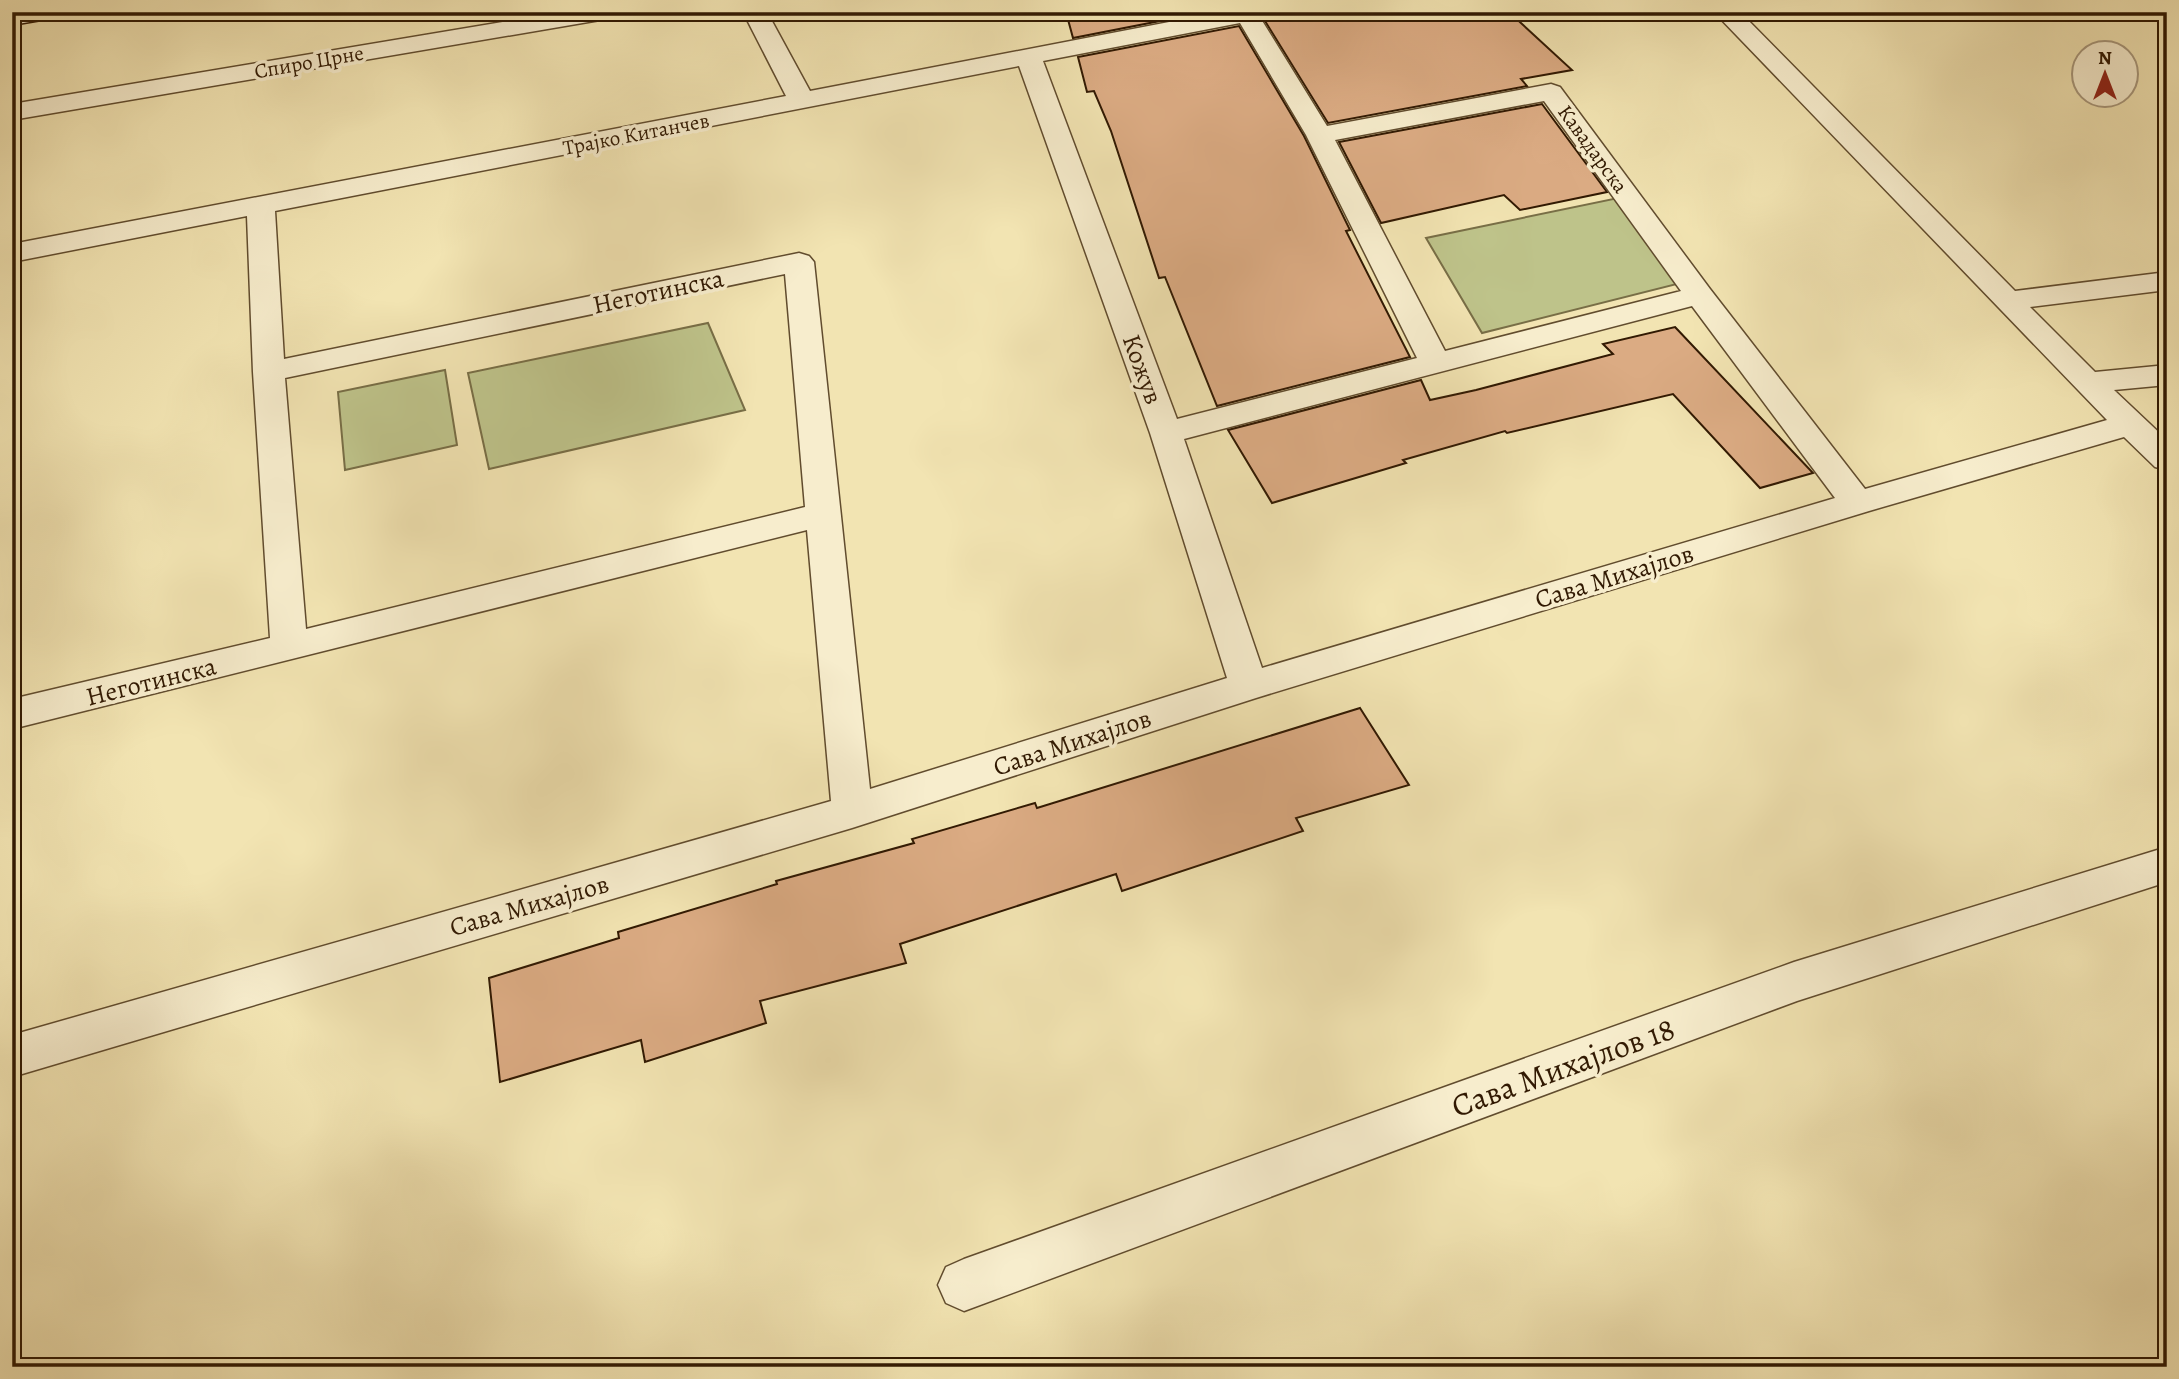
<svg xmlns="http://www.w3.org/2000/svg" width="2179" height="1379" font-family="Alegreya,serif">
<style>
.green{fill:#bec38a;stroke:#786e46;stroke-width:2}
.building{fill:#dbab83;stroke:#311902;stroke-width:2}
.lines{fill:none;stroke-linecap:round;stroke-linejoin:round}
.minor-casing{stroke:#614c2e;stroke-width:3}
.secondary-casing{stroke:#311902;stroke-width:3}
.minor{fill:#f7edcd;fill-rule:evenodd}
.secondary{fill:#f7edcd;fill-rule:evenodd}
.labels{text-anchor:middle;stroke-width:7;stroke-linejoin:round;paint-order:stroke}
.far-street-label{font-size:21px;fill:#311902;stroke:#f7edcd}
.street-label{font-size:26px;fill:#311902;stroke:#f7edcd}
.near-street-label{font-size:32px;fill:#311902;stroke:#f7edcd}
</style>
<rect width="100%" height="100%" fill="#f2e4b2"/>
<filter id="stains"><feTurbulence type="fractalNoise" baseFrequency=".00286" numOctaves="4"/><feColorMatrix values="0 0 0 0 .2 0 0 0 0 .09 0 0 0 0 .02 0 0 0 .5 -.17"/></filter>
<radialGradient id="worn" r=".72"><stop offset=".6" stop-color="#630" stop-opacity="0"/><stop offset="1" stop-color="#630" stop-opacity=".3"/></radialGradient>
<path class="green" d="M 1618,198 L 1681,283 L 1482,333 L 1426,238 Z
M 708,323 L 745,410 L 489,469 L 468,373 Z
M 445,370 L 457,445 L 345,470 L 338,392 Z"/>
<path class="building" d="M 1066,12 L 1206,12 L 1073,38 Z
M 1274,12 L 1509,12 L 1572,70 L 1521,79 L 1527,86 L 1328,123 L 1265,21 Z
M 1239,26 L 1304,136 L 1350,230 L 1346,231 L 1410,357 L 1217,406 L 1165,277 L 1159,278 L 1111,131 L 1094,91 L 1087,92 L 1078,57 Z
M 1542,104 L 1607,192 L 1520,210 L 1504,195 L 1381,223 L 1339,142 Z
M 1675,327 L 1813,473 L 1760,488 L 1673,394 L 1507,433 L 1505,431 L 1403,460 L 1406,463 L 1272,503 L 1228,430 L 1421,380 L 1430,400 L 1476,390 L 1613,354 L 1603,344 Z
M 1360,708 L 1409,785 L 1296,818 L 1303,831 L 1122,891 L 1116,874 L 900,944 L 906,963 L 760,1001 L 766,1023 L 645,1062 L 641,1040 L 500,1082 L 489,978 L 619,938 L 618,932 L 777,884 L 776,881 L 914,843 L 912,839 L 1035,803 L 1037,808 Z"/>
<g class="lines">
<defs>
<path id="minor" d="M 562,12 L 618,12 L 614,17 L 606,19 L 12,120 L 12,104 Z
M 743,12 L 767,12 L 810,91 L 1221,12 L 1272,12 L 1268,17 L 1261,19 L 1327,126 L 1551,84 L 1560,87 L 1710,289 L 1865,489 L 2107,420 L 1714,12 L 1740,12 L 2015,291 L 2167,272 L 2167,290 L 2030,307 L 2095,372 L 2167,365 L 2167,385 L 2114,390 L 2167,440 L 2167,470 L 2155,467 L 2124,437 L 1869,511 L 1256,698 L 852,828 L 12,1077 L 12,1035 L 831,801 L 807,530 L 12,729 L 12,699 L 270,638 L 253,372 L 247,216 L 12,262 L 12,244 L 786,96 ZM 1240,23 L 1306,135 L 1417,358 L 1177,419 L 1043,61 ZM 1019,66 L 1150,433 L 1227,678 L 870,789 L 814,262 L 809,256 L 799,253 L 284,359 L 275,211 ZM 1544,101 L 1681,291 L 1445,351 L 1335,140 ZM 785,274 L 805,507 L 306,629 L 285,378 ZM 1692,306 L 1835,498 L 1262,668 L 1184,439 Z
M 2167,847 L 2167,882 L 1797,1001 L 964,1311 L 946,1303 L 938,1285 L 946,1267 L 964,1259 L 1794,962 Z"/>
<path id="secondary" d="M 12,12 L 63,12 L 59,17 L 12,25 Z"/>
</defs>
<use href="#minor" class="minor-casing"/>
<use href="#secondary" class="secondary-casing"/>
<use href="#minor" class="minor"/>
<use href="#secondary" class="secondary"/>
</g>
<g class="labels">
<g class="far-street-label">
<text transform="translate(309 62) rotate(-10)" y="7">Спиро Црне</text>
<text transform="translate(636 134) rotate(-11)" y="7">Трајко Китанчев</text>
<text transform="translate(1593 149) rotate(54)" y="7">Кавадарска</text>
</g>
<g class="street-label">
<text transform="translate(658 291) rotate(-12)" y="9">Неготинска</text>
<text transform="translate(1143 369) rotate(70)" y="9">Кожув</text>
<text transform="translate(1614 576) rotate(-17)" y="9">Сава Михајлов</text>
<text transform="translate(151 681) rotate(-14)" y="9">Неготинска</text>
<text transform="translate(1072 742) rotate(-18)" y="9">Сава Михајлов</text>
<text transform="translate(529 905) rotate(-16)" y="9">Сава Михајлов</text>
</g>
<g class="near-street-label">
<text transform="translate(1563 1067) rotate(-20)" y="11">Сава Михајлов 18</text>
</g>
</g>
<rect width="2179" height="1379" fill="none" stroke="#f2e4b2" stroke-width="42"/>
<rect x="14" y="14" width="2151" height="1351" fill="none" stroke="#311902" stroke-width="3.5"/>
<rect x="21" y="21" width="2137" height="1337" fill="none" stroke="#311902" stroke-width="2"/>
<g transform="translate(2105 74)"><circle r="33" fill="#f7edcd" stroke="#a8987c" stroke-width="2"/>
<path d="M0-5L12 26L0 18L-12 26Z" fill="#8f2418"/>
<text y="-10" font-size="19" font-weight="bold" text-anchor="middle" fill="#311902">N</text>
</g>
<rect width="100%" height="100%" filter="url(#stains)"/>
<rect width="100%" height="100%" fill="url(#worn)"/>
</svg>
